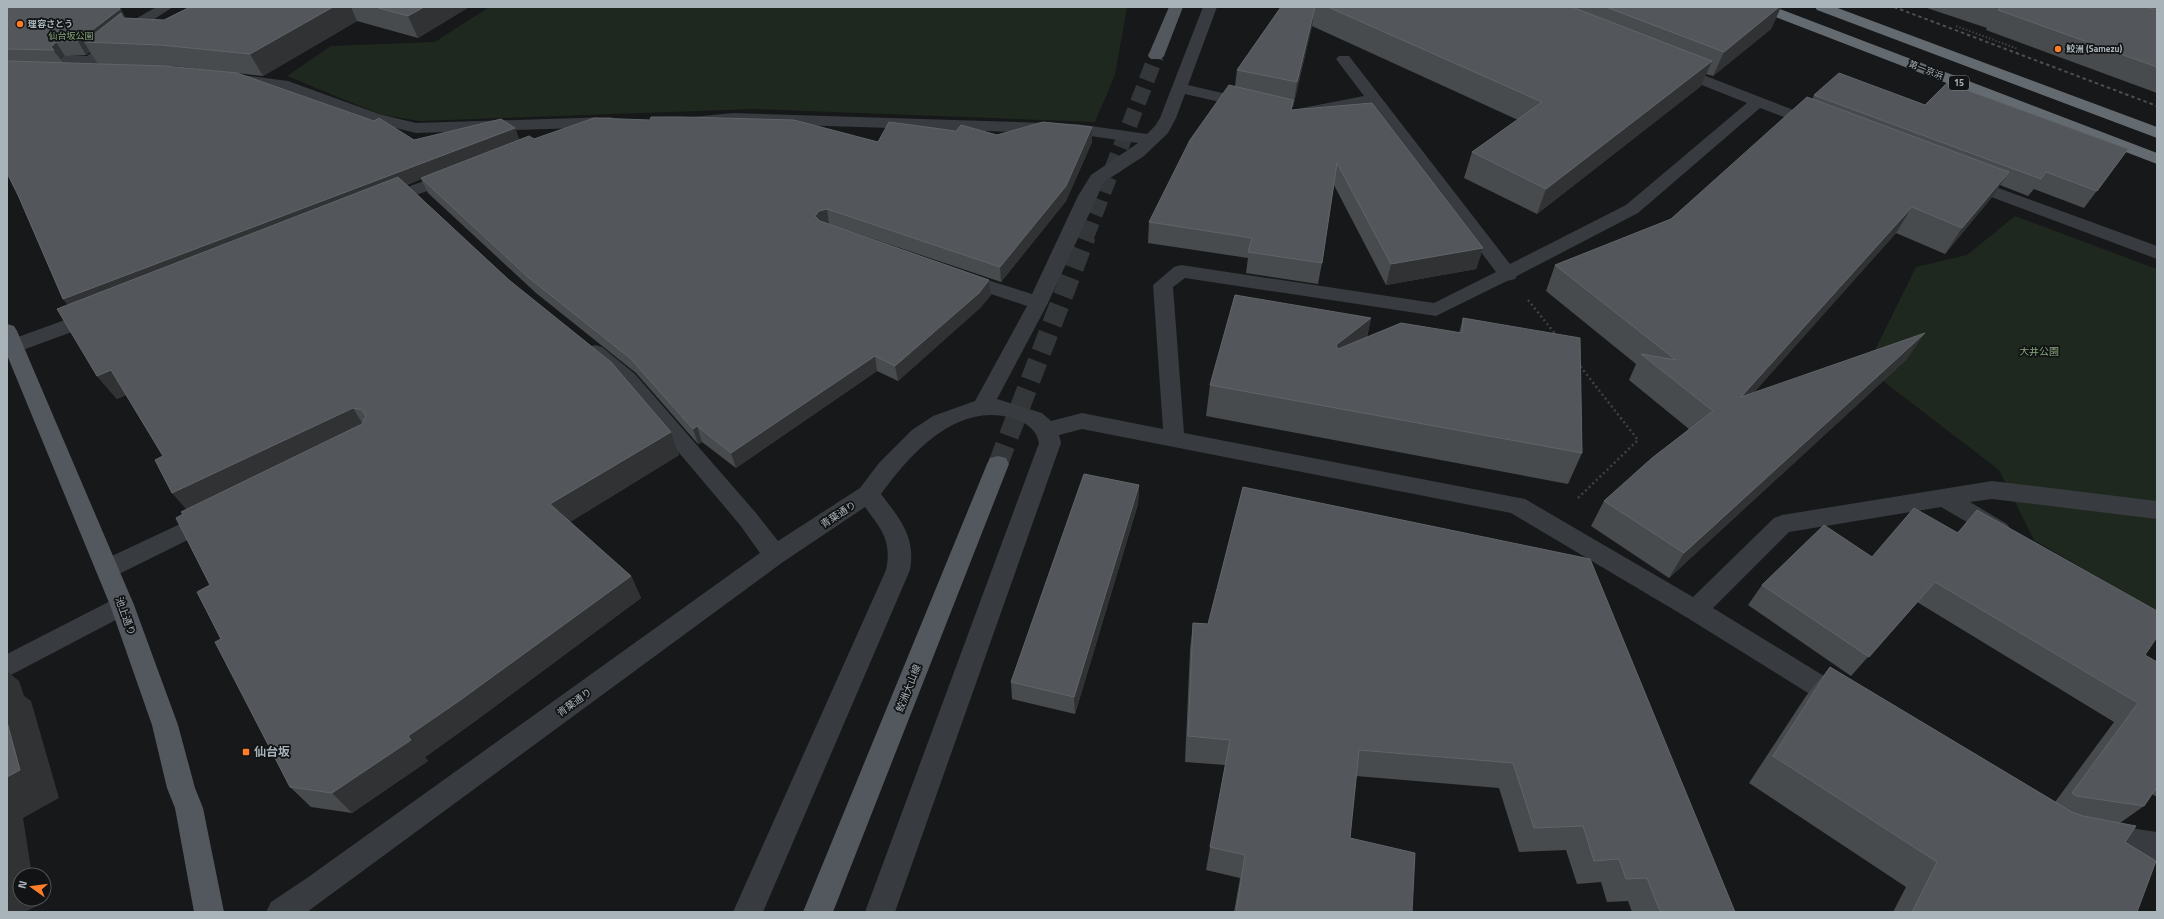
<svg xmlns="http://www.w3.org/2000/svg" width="2164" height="919" font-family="'Titillium Web','Noto Sans JP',sans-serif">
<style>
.green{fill:#1f281e}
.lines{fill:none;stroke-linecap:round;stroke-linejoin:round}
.major-tunnel-far1{stroke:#343739;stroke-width:16;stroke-dasharray:16 8;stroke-linecap:butt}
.major-tunnel{stroke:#343739;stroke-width:20;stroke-dasharray:20 10;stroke-linecap:butt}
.path{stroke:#3d4246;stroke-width:2.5;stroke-dasharray:2 3;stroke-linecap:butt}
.minor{fill:#383b3f;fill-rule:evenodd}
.major{fill:#53585e;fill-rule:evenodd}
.highway{fill:#636a70;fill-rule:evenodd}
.rail{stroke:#4a4f54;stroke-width:2;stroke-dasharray:3.5 3;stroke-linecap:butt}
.path-bridge{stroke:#3d4246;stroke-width:2;stroke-dasharray:1.5 2;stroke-linecap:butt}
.wall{fill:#484b4e;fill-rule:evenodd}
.shaded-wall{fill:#303234}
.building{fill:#53565a;stroke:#606569}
.poi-dot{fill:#ff7d29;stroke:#121314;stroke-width:1.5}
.labels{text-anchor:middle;stroke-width:3.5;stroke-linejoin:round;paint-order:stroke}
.far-poi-label{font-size:9px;font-weight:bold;fill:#a8b3ba;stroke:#121314;text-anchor:start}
.far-park-label{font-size:9px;fill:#86a77d;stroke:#121314}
.far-street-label{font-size:9px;fill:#a8b3ba;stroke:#121314}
.shield{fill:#121314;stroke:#7b8388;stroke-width:1}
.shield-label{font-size:9px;font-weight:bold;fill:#a8b3ba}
.park-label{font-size:10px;fill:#86a77d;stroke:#121314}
.street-label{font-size:10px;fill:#a8b3ba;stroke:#121314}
.near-poi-label{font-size:12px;font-weight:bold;fill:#a8b3ba;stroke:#121314;text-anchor:start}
</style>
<rect width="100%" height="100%" fill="#171819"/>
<path class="green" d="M 489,7 L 1127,7 L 1115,75 L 1095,122 L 754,109 L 419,121 L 379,114 L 287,76 L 331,46 L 435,42 Z
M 2015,216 L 2157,269 L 2157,612 L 2034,540 L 1999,470 L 1866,368 L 1916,267 L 1967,255 Z"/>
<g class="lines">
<path class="major-tunnel-far1" d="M 1086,237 L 1156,56"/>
<path class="major-tunnel" d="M 998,464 L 1086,236"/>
<path class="path" d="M 1528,300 L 1556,335
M 1578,498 L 1638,440 L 1580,366"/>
<path class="minor" d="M 156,7 L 173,7 L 142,27 L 96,64 L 7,63 L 7,53 L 87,56 L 132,21 Z
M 1203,7 L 1217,7 L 1188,85 L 1256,101 L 1258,104 L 1256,107 L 1250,109 L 1185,94 L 1176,118 L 1168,133 L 1144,156 L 1104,182 L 1048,303 L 997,399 L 1042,413 L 1051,421 L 1082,413 L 1163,429 L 1153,285 L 1174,267 L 1181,265 L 1434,303 L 1496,272 L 1370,105 L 1303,117 L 1297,115 L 1295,112 L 1297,109 L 1364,96 L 1336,59 L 1339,56 L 1349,56 L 1510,264 L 1626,205 L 1747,103 L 1669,72 L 1667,69 L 1669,66 L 1675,64 L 1822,121 L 1824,124 L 1822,127 L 1810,127 L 1760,108 L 1638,213 L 1517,276 L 1515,279 L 1507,281 L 1436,316 L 1185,278 L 1173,287 L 1184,433 L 1525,499 L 1693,597 L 1774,518 L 1782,515 L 1992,481 L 2157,501 L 2157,519 L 1992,499 L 1970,502 L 2007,524 L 2011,530 L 2007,536 L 1999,539 L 1991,536 L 1941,507 L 1789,532 L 1713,608 L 1850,692 L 1854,700 L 1850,708 L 1841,711 L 1832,708 L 1686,617 L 1511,513 L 1082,429 L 1059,435 L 1061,443 L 895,912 L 865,912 L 1039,443 C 1036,429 1028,424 1015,419 C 958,400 911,453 881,494 C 900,519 916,537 910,570 L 763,912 L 733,912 L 886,570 C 892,541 882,530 865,507 L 783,562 L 307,912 L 266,912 L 271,902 L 307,878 L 760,553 L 740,525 L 621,384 L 588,357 L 585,352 L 588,347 L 595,345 L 602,347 L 635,374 L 756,513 L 778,541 L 860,488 L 879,463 L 912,430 L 933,416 L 975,401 L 1027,306 L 955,282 L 952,278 L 955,274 L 962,272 L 1032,294 L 1078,196 L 1091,175 L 1138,143 L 1077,134 L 733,123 L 698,125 L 692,123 L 690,120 L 692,117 L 733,113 L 1077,124 L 1147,134 L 1155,126 L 1160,118 Z
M 234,74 L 288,81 L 379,114 L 416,123 L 610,117 L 616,119 L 618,122 L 616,125 L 610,127 L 416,133 L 368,121 L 279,88 L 228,82 L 226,79 L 228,76 Z
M 453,171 L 459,172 L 462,176 L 459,180 L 413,196 L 407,195 L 404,191 L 407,187 Z
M 1968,177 L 2157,246 L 2157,259 L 1962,186 L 1959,182 L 1962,178 Z
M 95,309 L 102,311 L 105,316 L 102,321 L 20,351 L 13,353 L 7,351 L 7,341 Z
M 210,510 L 218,513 L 221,519 L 218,525 L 115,576 L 107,579 L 99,576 L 95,569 L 99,562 Z
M 122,595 L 131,598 L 134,605 L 131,612 L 7,677 L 7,654 Z
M 2096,823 L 2157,832 L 2157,860 L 2096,849 L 2086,845 L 2082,836 L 2086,827 Z"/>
<path class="major" d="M 1169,7 L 1183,7 L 1164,56 L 1161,59 L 1151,59 L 1148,56 Z
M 7,324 L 14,326 L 17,331 L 134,605 L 178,725 L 195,788 L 203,808 L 224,912 L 194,912 L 175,808 L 167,788 L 152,725 L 110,605 L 7,355 Z
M 998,456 L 1006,458 L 1009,464 L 833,912 L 803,912 L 987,464 L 990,458 Z"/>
<path class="highway" d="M 1755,7 L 1775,7 L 2157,153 L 2157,164 L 1757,10 Z
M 1815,7 L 1835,7 L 2157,127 L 2157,138 L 1817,10 Z"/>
<path class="rail" d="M 1894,7 L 2157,106"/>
<path class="path-bridge" d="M 1956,26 L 2018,49"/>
</g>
<path class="wall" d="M 7,7 L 126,18 L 164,20 L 190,7 L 469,7 L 418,38 L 357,21 L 263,76 L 237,73 L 414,140 L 515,128 L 519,140 L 534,139 L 878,142 L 956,131 L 997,135 L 1092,127 L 1092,142 L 1066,201 L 1001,282 L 829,224 L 828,224 L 989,280 L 991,295 L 980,308 L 898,381 L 877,371 L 736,468 L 702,442 L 698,444 L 636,373 L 536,293 L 428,193 L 421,179 L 407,185 L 671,432 L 679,455 L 570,522 L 631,576 L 641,598 L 474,722 L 425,757 L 428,761 L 352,813 L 311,807 L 290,787 L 221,639 L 210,585 L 183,514 L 187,510 L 163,456 L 126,395 L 117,399 L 97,376 L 68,305 L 63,299 L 18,195 L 7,173 ZM 90,52 L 98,64 L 63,63 L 61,60 L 65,56 L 86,55 ZM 166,66 L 173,66 L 224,72 Z
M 1281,7 L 1781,7 L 1771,29 L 1713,76 L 1706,74 L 1701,86 L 1537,214 L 1464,178 L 1472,152 L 1518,120 L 1312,26 L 1293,107 L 1292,107 L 1292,110 L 1483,248 L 1476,269 L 1386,285 L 1334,185 L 1322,263 L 1318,284 L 1246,273 L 1248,258 L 1148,243 L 1149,222 L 1235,86 L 1237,70 Z
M 1924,7 L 2157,7 L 2157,93 L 1986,30 L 1987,28 Z
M 1814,95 L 1925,105 L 2128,149 L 2084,208 L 2034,189 L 2028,196 L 2000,185 L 1992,197 L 1945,254 L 1896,233 L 1753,393 L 1907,359 L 1669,578 L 1591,526 L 1604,501 L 1689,429 L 1629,380 L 1636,364 L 1546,291 L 1555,265 L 1671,219 L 1812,99 Z
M 1371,318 L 1367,337 L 1459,333 L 1463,318 L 1582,453 L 1568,484 L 1206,416 L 1210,385 Z
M 1139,485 L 1138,504 L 1075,714 L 1012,699 L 1011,682 Z
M 1243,487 L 1735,912 L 1632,912 L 1628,901 L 1607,902 L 1601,882 L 1577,884 L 1566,850 L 1519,852 L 1499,788 L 1356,776 L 1350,838 L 1412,912 L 1234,912 L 1240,878 L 1206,870 L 1225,765 L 1185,762 L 1190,650 L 1193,623 L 1208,624 Z
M 1977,510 L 2145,655 L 2157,662 L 2157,797 L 2152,794 L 2144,806 L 2120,823 L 2125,842 L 2137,912 L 1893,912 L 1906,887 L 1749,783 L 1806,696 L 1830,667 L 2055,802 L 2114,722 L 1917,602 L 1851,676 L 1748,605 L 1762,585 L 1872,557 L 1957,533 Z"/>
<path class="shaded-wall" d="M 119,7 L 120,7 L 128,22 L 84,42 L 90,52 L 86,55 L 78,41 Z
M 333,7 L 351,7 L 357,21 L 263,76 L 250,54 Z
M 424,7 L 469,7 L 418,38 L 408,16 Z
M 1315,7 L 1312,26 L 1293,107 L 1297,82 Z
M 1779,7 L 1781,7 L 1771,29 L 1713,76 L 1724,52 Z
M 56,42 L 65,56 L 61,60 L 51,47 Z
M 1712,61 L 1701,86 L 1537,214 L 1546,189 Z
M 1092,127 L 1092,142 L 1066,201 L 1001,282 L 1000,267 Z
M 515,128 L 520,141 L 421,178 L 421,179 L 75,313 L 63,299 Z
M 2009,172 L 1992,197 L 1945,254 L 1962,228 Z
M 1912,207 L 1896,233 L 1727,423 L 1741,397 Z
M 827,209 L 829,224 L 822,226 L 815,216 L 819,211 Z
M 1483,248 L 1476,269 L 1386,285 L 1391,264 Z
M 989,280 L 991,295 L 980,308 L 898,381 L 895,366 Z
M 1371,318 L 1364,349 L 1329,376 L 1336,345 Z
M 1925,333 L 1907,359 L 1669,578 L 1684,553 Z
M 875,356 L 877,371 L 736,468 L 731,453 Z
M 111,370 L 130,393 L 117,399 L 97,376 Z
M 353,408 L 367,431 L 192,516 L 172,493 Z
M 697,426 L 702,442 L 698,444 L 693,429 Z
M 671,432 L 679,455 L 562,527 L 550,504 Z
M 1139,485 L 1138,504 L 1075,714 L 1074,697 Z
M 631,576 L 641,598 L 474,722 L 425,757 L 428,761 L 352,813 L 332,793 L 408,736 Z
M 7,671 L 19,681 L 24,696 L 31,701 L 59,798 L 23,818 L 32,875 L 20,875 L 20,899 L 36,899 L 37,906 L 25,912 L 7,912 Z"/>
<path class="building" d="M 7,7 L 119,7 L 120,9 L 78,41 L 56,42 L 51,47 L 54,50 L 7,49 Z
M 190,7 L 333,7 L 250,54 L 160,45 L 84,42 L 121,13 L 123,18 L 164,20 Z
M 375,7 L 424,7 L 408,16 Z
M 1281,7 L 1315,7 L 1297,82 L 1237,70 Z
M 1328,7 L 1572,7 L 1712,61 L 1546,189 L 1472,152 L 1542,102 Z
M 1606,7 L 1779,7 L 1724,52 Z
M 1997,7 L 2146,7 L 2157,10 L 2157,67 L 1998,10 L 2000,8 Z
M 7,61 L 165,66 L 237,73 L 374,121 L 379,118 L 414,140 L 501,119 L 515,128 L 63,299 L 18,195 L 7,173 Z
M 1839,73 L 1925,105 L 1947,83 L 2128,149 L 2097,191 L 2046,172 L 2041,179 L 1814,95 Z
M 1229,85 L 1293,100 L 1291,110 L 1372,103 L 1483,248 L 1391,264 L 1337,163 L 1322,263 L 1248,252 L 1252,238 L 1149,222 L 1190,140 Z
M 1807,97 L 2009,172 L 1962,228 L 1912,207 L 1741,397 L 1925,333 L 1684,553 L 1604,501 L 1652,458 L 1713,411 L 1641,354 L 1676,360 L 1555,265 L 1671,219 Z
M 651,117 L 683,117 L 794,120 L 878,142 L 889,122 L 956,131 L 961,125 L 997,135 L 1043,122 L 1092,127 L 1066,186 L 1000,267 L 827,209 L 819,211 L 815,216 L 820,221 L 989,280 L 979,293 L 895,366 L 875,356 L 731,453 L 697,426 L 693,429 L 630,358 L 529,278 L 421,178 L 529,136 L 534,139 L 594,118 L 650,120 Z
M 398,177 L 509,280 L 611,362 L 671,432 L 550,504 L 631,576 L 459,701 L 408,736 L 411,740 L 332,793 L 290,787 L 215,642 L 221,639 L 197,592 L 210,585 L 176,518 L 183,514 L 181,512 L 362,424 L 366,416 L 362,410 L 353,408 L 172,493 L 155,460 L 163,456 L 111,370 L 97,376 L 57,309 Z
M 1235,295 L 1371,318 L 1336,345 L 1338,349 L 1401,323 L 1462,333 L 1463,318 L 1580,338 L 1582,453 L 1210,385 Z
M 1084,474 L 1139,485 L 1074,697 L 1011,682 Z
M 1243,487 L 1590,559 L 1735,912 L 1662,912 L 1659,909 L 1647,878 L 1626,879 L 1619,859 L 1594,861 L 1583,826 L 1534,828 L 1513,763 L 1359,750 L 1350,838 L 1415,853 L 1412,912 L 1236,912 L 1245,855 L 1210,847 L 1230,740 L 1188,736 L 1193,623 L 1208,624 Z
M 1914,508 L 1958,533 L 1977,510 L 2157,611 L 2157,637 L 2145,655 L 2157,662 L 2157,787 L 2144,806 L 2076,796 L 2072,793 L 2138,703 L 1935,582 L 1869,657 L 1762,585 L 1824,525 L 1872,557 Z
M 1830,667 L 2072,812 L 2083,816 L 2136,826 L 2125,842 L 2156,861 L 2137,912 L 1912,912 L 1937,862 L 1773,756 Z
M 7,722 L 20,770 L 7,777 Z"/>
<g class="poi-dot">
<circle cx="20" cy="24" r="4"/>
<circle cx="2058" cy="49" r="4"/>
<rect x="242" y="748" width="8" height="8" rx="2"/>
</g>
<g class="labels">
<g class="far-poi-label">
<text x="28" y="27">理容さとう</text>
<text x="2066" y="52">鮫洲 (Samezu)</text>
</g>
<g class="far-park-label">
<text x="71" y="39">仙台坂公園</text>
</g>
<g class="far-street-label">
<text transform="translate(1926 70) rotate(21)" y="3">第一京浜</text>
</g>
<rect class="shield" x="1949" y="76" width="20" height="14" rx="3"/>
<g class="shield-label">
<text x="1959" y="86">15</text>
</g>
<g class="park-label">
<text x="2039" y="355">大井公園</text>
</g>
<g class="street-label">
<text transform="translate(838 514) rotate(-33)" y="4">青葉通り</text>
<text transform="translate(126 616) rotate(70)" y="4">池上通り</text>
<text transform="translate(908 688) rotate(-68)" y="4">鮫洲大山線</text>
<text transform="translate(574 702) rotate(-36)" y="4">青葉通り</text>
</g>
<g class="near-poi-label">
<text x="254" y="756">仙台坂</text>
</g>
</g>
<rect width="2164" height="919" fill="none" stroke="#a8b3ba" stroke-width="16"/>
<g transform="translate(32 887) rotate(284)"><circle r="19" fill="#121314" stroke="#4e5356"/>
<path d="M0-3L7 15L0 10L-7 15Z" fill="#ff7d29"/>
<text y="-6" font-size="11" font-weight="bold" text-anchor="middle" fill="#a8b3ba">N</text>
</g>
</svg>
